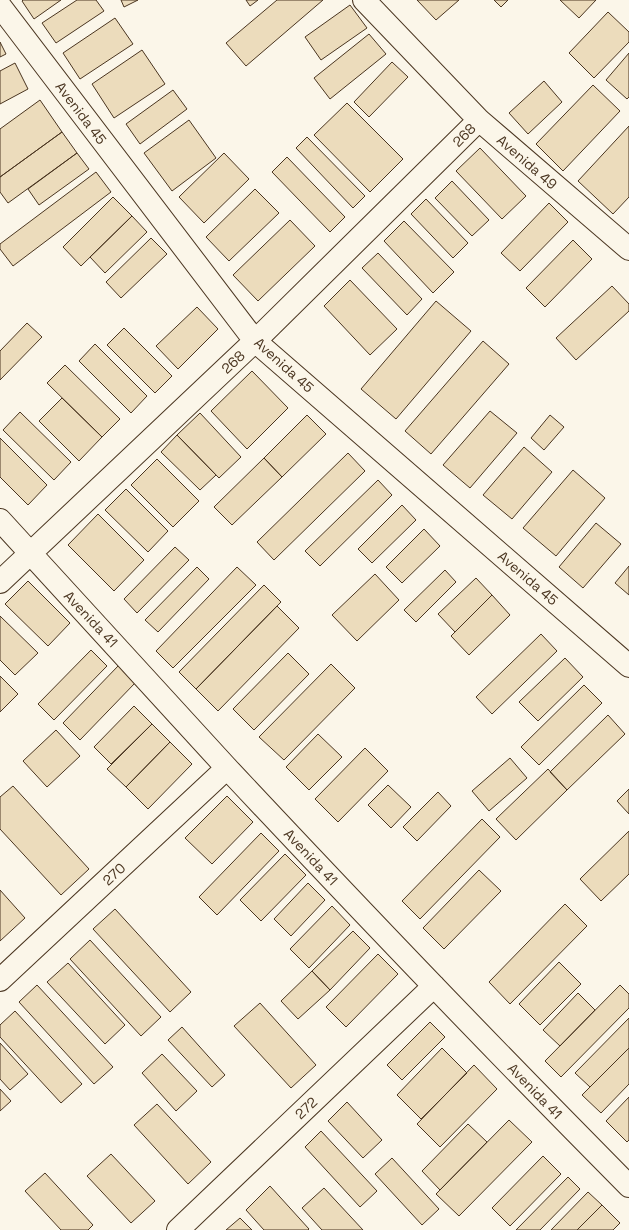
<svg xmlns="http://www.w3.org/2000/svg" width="629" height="1230" font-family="'Space Grotesk',sans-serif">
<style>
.building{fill:#ecdcbc;stroke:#4a3520}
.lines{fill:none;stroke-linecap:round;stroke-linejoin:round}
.minor-casing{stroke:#4a3520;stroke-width:24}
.minor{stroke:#fbf6e9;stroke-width:22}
.labels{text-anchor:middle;stroke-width:3;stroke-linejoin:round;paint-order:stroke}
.street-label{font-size:14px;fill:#4a3520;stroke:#fbf6e9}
</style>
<rect width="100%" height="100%" fill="#fbf6e9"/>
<path class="building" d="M 23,0 L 61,0 L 34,19 L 22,1 Z
M 77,0 L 96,0 L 104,11 L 56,43 L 42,23 Z
M 121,0 L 138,0 L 124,7 Z
M 246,0 L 258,0 L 250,6 Z
M 277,0 L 323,0 L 246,66 L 226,43 Z
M 417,0 L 459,0 L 436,20 Z
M 494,0 L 508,0 L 501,7 Z
M 560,0 L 596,0 L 579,18 Z
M 350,5 L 367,28 L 321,60 L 305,37 Z
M 608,12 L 629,32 L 629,42 L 594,78 L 569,53 Z
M 115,18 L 133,44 L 80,79 L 63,53 Z
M 369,34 L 386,54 L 330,99 L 314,78 Z
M 0,42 L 6,54 L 0,57 Z
M 142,50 L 165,84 L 114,118 L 92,84 Z
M 629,53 L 629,97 L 627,99 L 606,80 Z
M 392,62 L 408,77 L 369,117 L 354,102 Z
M 15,63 L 28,89 L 0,104 L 0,71 Z
M 544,81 L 562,102 L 528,134 L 509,113 Z
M 593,85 L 620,111 L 563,171 L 536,144 Z
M 173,90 L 187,109 L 140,144 L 126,124 Z
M 40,100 L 62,132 L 0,177 L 0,129 Z
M 347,103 L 403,159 L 370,192 L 314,135 Z
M 189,120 L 216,158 L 172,191 L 144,153 Z
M 629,126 L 629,197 L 613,214 L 578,181 Z
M 62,132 L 77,153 L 8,203 L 0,192 L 0,177 Z
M 307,137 L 365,196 L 353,208 L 296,148 Z
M 480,148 L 526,196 L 502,219 L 456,171 Z
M 77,153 L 89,169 L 39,205 L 28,189 Z
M 224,153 L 249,179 L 204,223 L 179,197 Z
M 287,157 L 345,217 L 330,232 L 272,172 Z
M 96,172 L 111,192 L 13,266 L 0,249 L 0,244 Z
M 452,181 L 489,220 L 472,236 L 435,198 Z
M 255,189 L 279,213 L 229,261 L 206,237 Z
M 113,197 L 132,216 L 81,266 L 63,247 Z
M 426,199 L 468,243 L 453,258 L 411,214 Z
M 549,203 L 568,222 L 520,271 L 501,253 Z
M 132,216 L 147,232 L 105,273 L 90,257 Z
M 290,220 L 315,246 L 258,301 L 233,275 Z
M 404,221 L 454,272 L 433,293 L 384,241 Z
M 151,238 L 167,254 L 121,298 L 106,282 Z
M 573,240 L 592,259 L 545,307 L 526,288 Z
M 378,253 L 422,299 L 407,315 L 362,268 Z
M 350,280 L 397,329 L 370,355 L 324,306 Z
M 612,286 L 629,304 L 629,311 L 576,360 L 556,338 Z
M 436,301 L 471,331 L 396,419 L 361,389 Z
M 197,307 L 218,329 L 178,369 L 156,346 Z
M 27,323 L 42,337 L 0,380 L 0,351 Z
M 124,328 L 172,376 L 155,393 L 107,345 Z
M 483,341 L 509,364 L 431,454 L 405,431 Z
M 95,344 L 147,396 L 131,413 L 79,361 Z
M 65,365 L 120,419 L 102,437 L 47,383 Z
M 252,371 L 288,408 L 247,449 L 211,411 Z
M 62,398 L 102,437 L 79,461 L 39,421 Z
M 490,411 L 517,433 L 470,488 L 443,465 Z
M 20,412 L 71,462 L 54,480 L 3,430 Z
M 200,413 L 241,457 L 219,478 L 177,435 Z
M 307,415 L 326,434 L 282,477 L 264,458 Z
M 550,415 L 564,427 L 544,450 L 531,438 Z
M 177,435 L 216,475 L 200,490 L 161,452 Z
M 0,438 L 47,485 L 28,505 L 0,477 Z
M 524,447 L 552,472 L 512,519 L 483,495 Z
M 348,453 L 365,471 L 274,560 L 257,542 Z
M 264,458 L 282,477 L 232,525 L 214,507 Z
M 157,459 L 199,501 L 173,527 L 131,485 Z
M 573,470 L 605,498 L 556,556 L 523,528 Z
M 378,480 L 392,495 L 320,566 L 305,551 Z
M 126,489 L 168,531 L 148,552 L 105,510 Z
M 402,505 L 416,520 L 372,563 L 358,549 Z
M 98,514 L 144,560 L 114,591 L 68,545 Z
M 596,523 L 621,544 L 583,588 L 559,567 Z
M 424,529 L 440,546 L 402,583 L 386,567 Z
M 175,547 L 189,560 L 137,613 L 124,599 Z
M 629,566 L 629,595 L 615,583 Z
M 197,567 L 209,579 L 158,632 L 145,620 Z
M 237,567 L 256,585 L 173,668 L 156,651 Z
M 445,570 L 456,582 L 416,622 L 404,610 Z
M 375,574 L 399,600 L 357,641 L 332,615 Z
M 476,578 L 492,595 L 455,632 L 438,614 Z
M 28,581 L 70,623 L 48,646 L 5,604 Z
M 264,585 L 281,602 L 196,689 L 179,672 Z
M 492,595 L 510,615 L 469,655 L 451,636 Z
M 277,606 L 299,628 L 218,711 L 196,689 Z
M 0,616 L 38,653 L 15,675 L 0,660 Z
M 541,634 L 557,651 L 492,714 L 476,697 Z
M 91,650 L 107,666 L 54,720 L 38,704 Z
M 288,653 L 309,674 L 254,730 L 233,709 Z
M 565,658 L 583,677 L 538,721 L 519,702 Z
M 331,664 L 355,688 L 284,760 L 259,737 Z
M 119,665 L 136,682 L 80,740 L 63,723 Z
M 0,676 L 18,694 L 0,712 Z
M 584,685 L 602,703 L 539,765 L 521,747 Z
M 134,706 L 152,724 L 111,764 L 94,747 Z
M 608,715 L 625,734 L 567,790 L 550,772 Z
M 152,724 L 170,742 L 126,787 L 107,769 Z
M 56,730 L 80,756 L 47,787 L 23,761 Z
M 318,734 L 342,757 L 309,790 L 286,767 Z
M 170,742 L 192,764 L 148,809 L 126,787 Z
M 365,748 L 388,771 L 338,822 L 315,799 Z
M 510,758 L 527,778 L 489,811 L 472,791 Z
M 548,769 L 567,790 L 516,840 L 496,819 Z
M 388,785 L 411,807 L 391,828 L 368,805 Z
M 13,786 L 89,869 L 61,895 L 0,829 L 0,797 Z
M 629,789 L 629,814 L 617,801 Z
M 438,792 L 451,806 L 417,841 L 403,827 Z
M 227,796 L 253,822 L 212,864 L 185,838 Z
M 482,819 L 500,837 L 420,919 L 402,901 Z
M 629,831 L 629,874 L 601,901 L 580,879 Z
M 261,833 L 279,851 L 217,915 L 199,897 Z
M 285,854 L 306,875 L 261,921 L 240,900 Z
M 479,870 L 501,891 L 444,949 L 423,928 Z
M 308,883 L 325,900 L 291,936 L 274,919 Z
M 0,890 L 25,918 L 0,941 Z
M 565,904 L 587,926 L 510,1004 L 489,982 Z
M 332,906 L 350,925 L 309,968 L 290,949 Z
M 115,909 L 191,992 L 170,1012 L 93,929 Z
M 353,931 L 370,948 L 330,990 L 312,971 Z
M 90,940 L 161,1017 L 141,1036 L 70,959 Z
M 378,954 L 398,974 L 346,1027 L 326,1007 Z
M 559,962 L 581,984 L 540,1025 L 519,1004 Z
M 68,963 L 125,1025 L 105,1044 L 47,982 Z
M 312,971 L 330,990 L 298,1019 L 281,1001 Z
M 37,985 L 113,1067 L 94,1084 L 19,1002 Z
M 620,985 L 629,994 L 629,1008 L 561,1077 L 545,1061 Z
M 578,993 L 595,1010 L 560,1046 L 543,1030 Z
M 260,1003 L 316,1065 L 291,1088 L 234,1026 Z
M 15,1011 L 82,1084 L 61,1103 L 0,1037 L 0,1025 Z
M 629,1018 L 629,1048 L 590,1087 L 575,1073 Z
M 430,1022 L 445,1037 L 402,1080 L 387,1065 Z
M 182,1027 L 225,1075 L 212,1087 L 168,1040 Z
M 0,1043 L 28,1074 L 10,1090 L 0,1079 Z
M 442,1048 L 467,1073 L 421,1119 L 397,1095 Z
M 629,1048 L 629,1084 L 601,1113 L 582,1095 Z
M 162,1054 L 197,1091 L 176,1111 L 142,1073 Z
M 474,1065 L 497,1089 L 440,1147 L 417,1124 Z
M 0,1089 L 11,1101 L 0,1111 Z
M 629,1097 L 629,1140 L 627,1142 L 606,1121 Z
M 347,1102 L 382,1140 L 363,1158 L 328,1121 Z
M 157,1104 L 211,1162 L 188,1184 L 134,1125 Z
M 509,1120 L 532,1142 L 459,1216 L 436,1194 Z
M 468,1124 L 487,1142 L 440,1190 L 422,1171 Z
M 321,1131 L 377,1191 L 360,1207 L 305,1147 Z
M 111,1154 L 155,1201 L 131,1223 L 87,1176 Z
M 543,1156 L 561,1174 L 510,1226 L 492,1208 Z
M 392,1158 L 439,1209 L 422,1225 L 375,1174 Z
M 45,1173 L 93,1225 L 88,1230 L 61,1230 L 25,1191 Z
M 568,1177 L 580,1189 L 540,1230 L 516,1230 Z
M 270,1186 L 309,1229 L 308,1230 L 264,1230 L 246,1210 Z
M 324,1188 L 363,1230 L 322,1230 L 302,1208 Z
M 588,1192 L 602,1205 L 577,1230 L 551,1230 Z
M 602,1205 L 620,1223 L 613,1230 L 577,1230 Z
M 240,1218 L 252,1230 L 226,1230 Z"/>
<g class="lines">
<defs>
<path id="minor" d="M 364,0 L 479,120 L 629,249
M 0,6 L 255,341 L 629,666
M 0,520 C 76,603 151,686 227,768 C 359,909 493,1049 629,1186
M 0,582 L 255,341 L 479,120
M 0,980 L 227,768
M 178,1230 L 434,986"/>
</defs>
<use href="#minor" class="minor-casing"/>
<use href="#minor" class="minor"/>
</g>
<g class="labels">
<g class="street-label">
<text transform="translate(81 113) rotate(53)" y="5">Avenida 45</text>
<text transform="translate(464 135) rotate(-45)" y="5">268</text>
<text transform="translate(527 162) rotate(41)" y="5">Avenida 49</text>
<text transform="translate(233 362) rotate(-43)" y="5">268</text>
<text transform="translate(284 365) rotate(42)" y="5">Avenida 45</text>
<text transform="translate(528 578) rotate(41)" y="5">Avenida 45</text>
<text transform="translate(91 619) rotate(47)" y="5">Avenida 41</text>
<text transform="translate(311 857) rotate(47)" y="5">Avenida 41</text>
<text transform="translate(114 874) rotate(-43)" y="5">270</text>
<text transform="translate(535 1091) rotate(46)" y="5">Avenida 41</text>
<text transform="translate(306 1108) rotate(-44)" y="5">272</text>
</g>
</g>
</svg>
